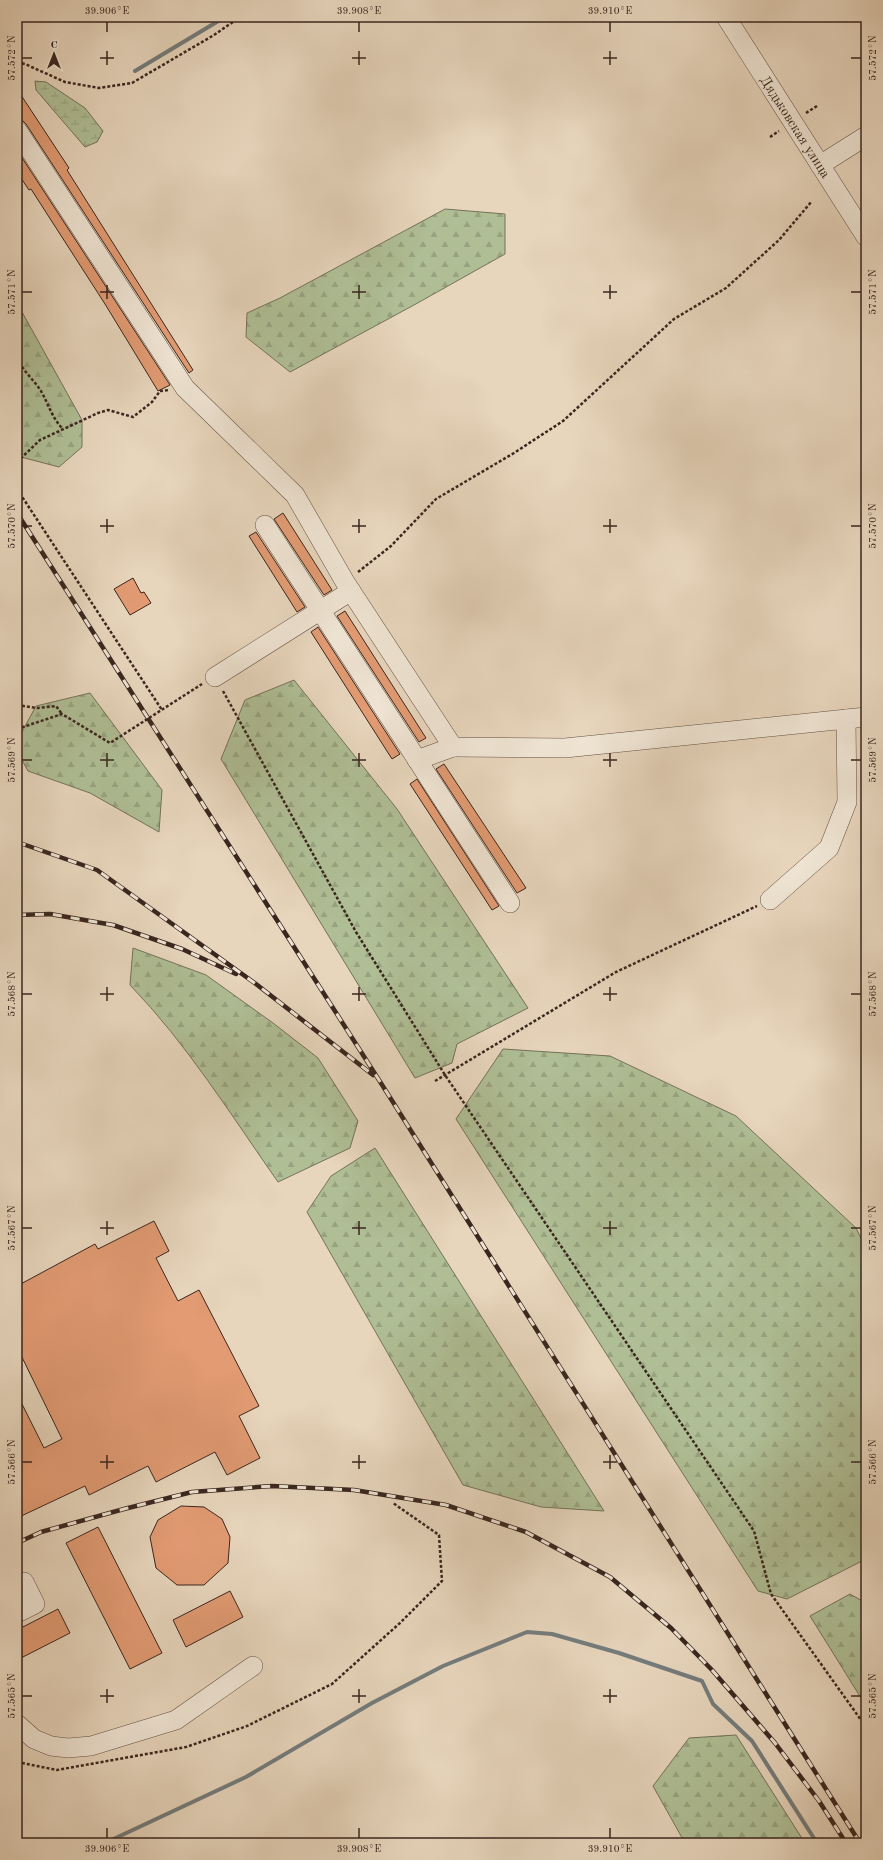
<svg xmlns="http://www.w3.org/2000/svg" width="883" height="1860" font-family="'Old Standard TT',serif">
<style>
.forest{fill:url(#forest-firs);stroke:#74725a}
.wetland{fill:url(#wetland-marsh);stroke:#74725a}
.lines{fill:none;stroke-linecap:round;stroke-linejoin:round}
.stream{stroke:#747c7c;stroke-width:4}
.building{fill:#e29b73;stroke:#3a261f}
.minor-casing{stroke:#655246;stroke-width:20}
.path{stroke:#3a261f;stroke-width:2.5;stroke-dasharray:3 2;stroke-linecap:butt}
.minor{stroke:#efe4d3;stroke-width:19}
.rail-casing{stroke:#3a261f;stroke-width:4.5}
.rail{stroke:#efe4d3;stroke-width:3;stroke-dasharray:9;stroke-linecap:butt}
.ticks{fill:none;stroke:#3a261f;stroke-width:1.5}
.labels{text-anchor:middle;stroke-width:3;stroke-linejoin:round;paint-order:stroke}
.street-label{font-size:14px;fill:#3a261f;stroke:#efe4d3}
.neatline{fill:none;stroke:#3a261f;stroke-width:1.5}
.ticks-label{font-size:10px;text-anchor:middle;fill:#3a261f}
</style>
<defs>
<pattern id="forest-firs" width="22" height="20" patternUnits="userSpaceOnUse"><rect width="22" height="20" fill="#afbe95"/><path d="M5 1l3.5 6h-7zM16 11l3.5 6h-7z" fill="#97a380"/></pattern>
<pattern id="wetland-marsh" width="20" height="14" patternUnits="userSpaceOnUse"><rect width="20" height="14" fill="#afbe95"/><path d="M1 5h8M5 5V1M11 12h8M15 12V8" fill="none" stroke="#97a380"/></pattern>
</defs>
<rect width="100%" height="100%" fill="#e7d5bc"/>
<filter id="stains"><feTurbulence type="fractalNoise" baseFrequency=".005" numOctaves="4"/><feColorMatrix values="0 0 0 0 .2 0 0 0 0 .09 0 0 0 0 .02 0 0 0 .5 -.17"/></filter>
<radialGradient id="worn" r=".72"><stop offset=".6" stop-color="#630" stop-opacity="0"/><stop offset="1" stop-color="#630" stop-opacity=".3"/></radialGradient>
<path class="forest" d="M 445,209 L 505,214 L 505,254 L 414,305 L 290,372 L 246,337 L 247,313 L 280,298 Z
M 17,303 L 82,420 L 82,447 L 59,467 L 17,456 Z
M 294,680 L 397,809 L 528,1008 L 457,1044 L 452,1063 L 415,1078 L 221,759 L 245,700 Z
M 90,693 L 162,790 L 159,832 L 90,793 L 28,771 L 17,751 L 17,741 L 36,706 Z
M 133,948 L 206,975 L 273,1023 L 318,1058 L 358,1121 L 350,1148 L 278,1182 C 231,1115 187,1044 130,985 Z
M 503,1049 L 610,1056 L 736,1116 L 856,1228 L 866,1249 L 866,1559 L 787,1599 L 758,1591 L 456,1119 Z
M 375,1148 L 604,1511 L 541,1507 L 463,1485 L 307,1212 L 331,1176 Z
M 850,1594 L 866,1603 L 866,1706 L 810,1616 Z
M 736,1735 L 805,1843 L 685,1843 L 653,1786 L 689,1738 Z"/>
<path class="wetland" d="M 35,81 L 46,82 L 85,108 L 103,131 L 97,142 L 85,147 L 36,90 Z"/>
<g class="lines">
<path class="stream" d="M 135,71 L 225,17
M 105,1843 L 246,1777 L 372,1703 L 443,1666 L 527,1632 L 552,1634 L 619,1653 L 702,1681 L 713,1704 L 752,1741 L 817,1843"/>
</g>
<path class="building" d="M 17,89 L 69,168 L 67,170 L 193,370 L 189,373 L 26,124 L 22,120 L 17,119 Z
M 17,150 L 170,385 L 158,391 L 105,304 L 31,189 L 29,190 L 17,172 Z
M 283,513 L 332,590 L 324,595 L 274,519 Z
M 256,532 L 305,607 L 297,612 L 249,536 Z
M 133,578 L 141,593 L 144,592 L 151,603 L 130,615 L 114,589 Z
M 345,611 L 426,738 L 419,742 L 337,616 Z
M 318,627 L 400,754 L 392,759 L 311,632 Z
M 444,764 L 526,888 L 517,893 L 436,769 Z
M 417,779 L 499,906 L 492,910 L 410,784 Z
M 154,1221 L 169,1251 L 156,1258 L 178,1301 L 199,1290 L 259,1406 L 239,1416 L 260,1458 L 227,1475 L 215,1452 L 156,1482 L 148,1466 L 89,1495 L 85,1486 L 17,1518 L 17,1394 L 44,1448 L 62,1439 L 17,1347 L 17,1286 L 95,1244 L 98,1249 Z
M 181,1506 L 204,1507 L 222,1519 L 230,1537 L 228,1563 L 204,1585 L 177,1585 L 156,1568 L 150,1537 L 158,1520 Z
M 98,1527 L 162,1653 L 130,1669 L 66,1543 Z
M 230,1591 L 243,1617 L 186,1647 L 173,1620 Z
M 58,1609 L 70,1633 L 17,1660 L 17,1630 Z"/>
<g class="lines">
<defs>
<g id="minor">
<path id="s1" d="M 726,17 L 866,237"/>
<path d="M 17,130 L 185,388 L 295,495 L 345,582 L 453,747 L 565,748 L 866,717"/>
<path d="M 820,165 L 866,136"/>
<path d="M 265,525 L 510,903"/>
<path d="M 215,677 L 351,591"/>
<path d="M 417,760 L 453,747"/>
<path d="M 770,900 L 829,848 L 847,802 L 846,719"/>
<path d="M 17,1613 L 35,1604 L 24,1582"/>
<path d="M 17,1724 L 34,1739 L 51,1746 L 68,1748 L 91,1746 L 176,1720 L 253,1666"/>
</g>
</defs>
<use href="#minor" class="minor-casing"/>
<path class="path" d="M 17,62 L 25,64 L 65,82 L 99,88 L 132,83 L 214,35 L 240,17
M 806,113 L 817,106
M 770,137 L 779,131
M 17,358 C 23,371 34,380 41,391 C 49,405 52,418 63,429
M 17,462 L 40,440 L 98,413 L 108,410 L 133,417 L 152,402 L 160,391 L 169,390
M 17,489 L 162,710
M 358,572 L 391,546 L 436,499 L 514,453 L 563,421 L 674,319 L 726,288 L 779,240 L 812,201
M 223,691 L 356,932 L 445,1075 L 754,1531 L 771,1594 L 866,1727
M 17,705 L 37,708 L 56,706 L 62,714
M 17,729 L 62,714 L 110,743 L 202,684
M 435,1081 L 616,972 L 757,906
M 17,1762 L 57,1770 L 186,1747 L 247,1726 L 332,1684 L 400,1623 L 442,1581 L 439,1535 L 393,1503"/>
<use href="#minor" class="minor"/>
<defs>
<path id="rail" d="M 17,513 L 379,1080 L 860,1843
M 17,842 L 97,870 L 256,984 L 373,1075
M 17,915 L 50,914 L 113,925 L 182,949 L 236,974
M 17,1543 L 41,1532 L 124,1509 L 192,1492 L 272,1486 L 354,1490 L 446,1505 L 526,1532 L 610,1577 L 671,1628 L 712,1670 L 775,1743 L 819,1801 L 846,1843"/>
</defs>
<use href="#rail" class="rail-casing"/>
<use href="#rail" class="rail"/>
</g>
<path class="ticks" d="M 107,22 L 107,32M 359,22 L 359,32M 610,22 L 610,32M 107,51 L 107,65M 359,51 L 359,65M 610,51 L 610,65M 22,58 L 32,58M 100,58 L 114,58M 352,58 L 366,58M 603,58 L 617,58M 851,58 L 861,58M 107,285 L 107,299M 359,285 L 359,299M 610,285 L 610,299M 22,292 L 32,292M 100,292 L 114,292M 352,292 L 366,292M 603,292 L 617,292M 851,292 L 861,292M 107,519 L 107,533M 359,519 L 359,533M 610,519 L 610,533M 22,526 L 32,526M 100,526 L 114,526M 352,526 L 366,526M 603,526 L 617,526M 851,526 L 861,526M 107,753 L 107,767M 359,753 L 359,767M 610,753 L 610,767M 22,760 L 32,760M 100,760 L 114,760M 352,760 L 366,760M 603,760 L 617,760M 851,760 L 861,760M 107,987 L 107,1001M 359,987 L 359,1001M 610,987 L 610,1001M 22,994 L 32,994M 100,994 L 114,994M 352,994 L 366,994M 603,994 L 617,994M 851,994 L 861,994M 107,1221 L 107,1235M 359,1221 L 359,1235M 610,1221 L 610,1235M 22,1228 L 32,1228M 100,1228 L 114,1228M 352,1228 L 366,1228M 603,1228 L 617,1228M 851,1228 L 861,1228M 107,1455 L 107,1469M 359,1455 L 359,1469M 610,1455 L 610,1469M 22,1462 L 32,1462M 100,1462 L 114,1462M 352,1462 L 366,1462M 603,1462 L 617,1462M 851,1462 L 861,1462M 107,1689 L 107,1703M 359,1689 L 359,1703M 610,1689 L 610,1703M 22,1696 L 32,1696M 100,1696 L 114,1696M 352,1696 L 366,1696M 603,1696 L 617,1696M 851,1696 L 861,1696M 107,1828 L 107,1838M 359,1828 L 359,1838M 610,1828 L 610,1838"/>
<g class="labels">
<g class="street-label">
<text dy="5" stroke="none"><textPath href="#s1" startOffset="130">Дядьковская улица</textPath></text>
</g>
</g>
<rect width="883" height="1860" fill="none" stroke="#e7d5bc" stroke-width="44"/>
<g transform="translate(54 54)" stroke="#efe4d3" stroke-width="3" paint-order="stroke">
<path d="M0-3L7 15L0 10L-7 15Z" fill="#3a261f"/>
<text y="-6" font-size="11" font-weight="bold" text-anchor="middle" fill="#3a261f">С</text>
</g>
<rect x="22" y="22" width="839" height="1816" class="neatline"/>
<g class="ticks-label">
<text x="107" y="14">39.906°E</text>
<text x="359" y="14">39.908°E</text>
<text x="610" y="14">39.910°E</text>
<text transform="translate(11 58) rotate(-90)" y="4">57.572°N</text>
<text transform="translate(872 58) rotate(-90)" y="4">57.572°N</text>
<text transform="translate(11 292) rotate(-90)" y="4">57.571°N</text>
<text transform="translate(872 292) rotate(-90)" y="4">57.571°N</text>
<text transform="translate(11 526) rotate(-90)" y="4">57.570°N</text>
<text transform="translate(872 526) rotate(-90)" y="4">57.570°N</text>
<text transform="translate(11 760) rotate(-90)" y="4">57.569°N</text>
<text transform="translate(872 760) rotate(-90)" y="4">57.569°N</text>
<text transform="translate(11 994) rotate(-90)" y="4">57.568°N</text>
<text transform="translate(872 994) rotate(-90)" y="4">57.568°N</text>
<text transform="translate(11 1228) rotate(-90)" y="4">57.567°N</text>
<text transform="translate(872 1228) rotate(-90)" y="4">57.567°N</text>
<text transform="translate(11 1462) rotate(-90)" y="4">57.566°N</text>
<text transform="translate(872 1462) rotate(-90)" y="4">57.566°N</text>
<text transform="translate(11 1696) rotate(-90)" y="4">57.565°N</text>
<text transform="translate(872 1696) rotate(-90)" y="4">57.565°N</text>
<text x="107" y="1852">39.906°E</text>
<text x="359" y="1852">39.908°E</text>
<text x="610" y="1852">39.910°E</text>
</g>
<rect width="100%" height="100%" filter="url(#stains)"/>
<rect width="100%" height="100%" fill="url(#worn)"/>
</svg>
